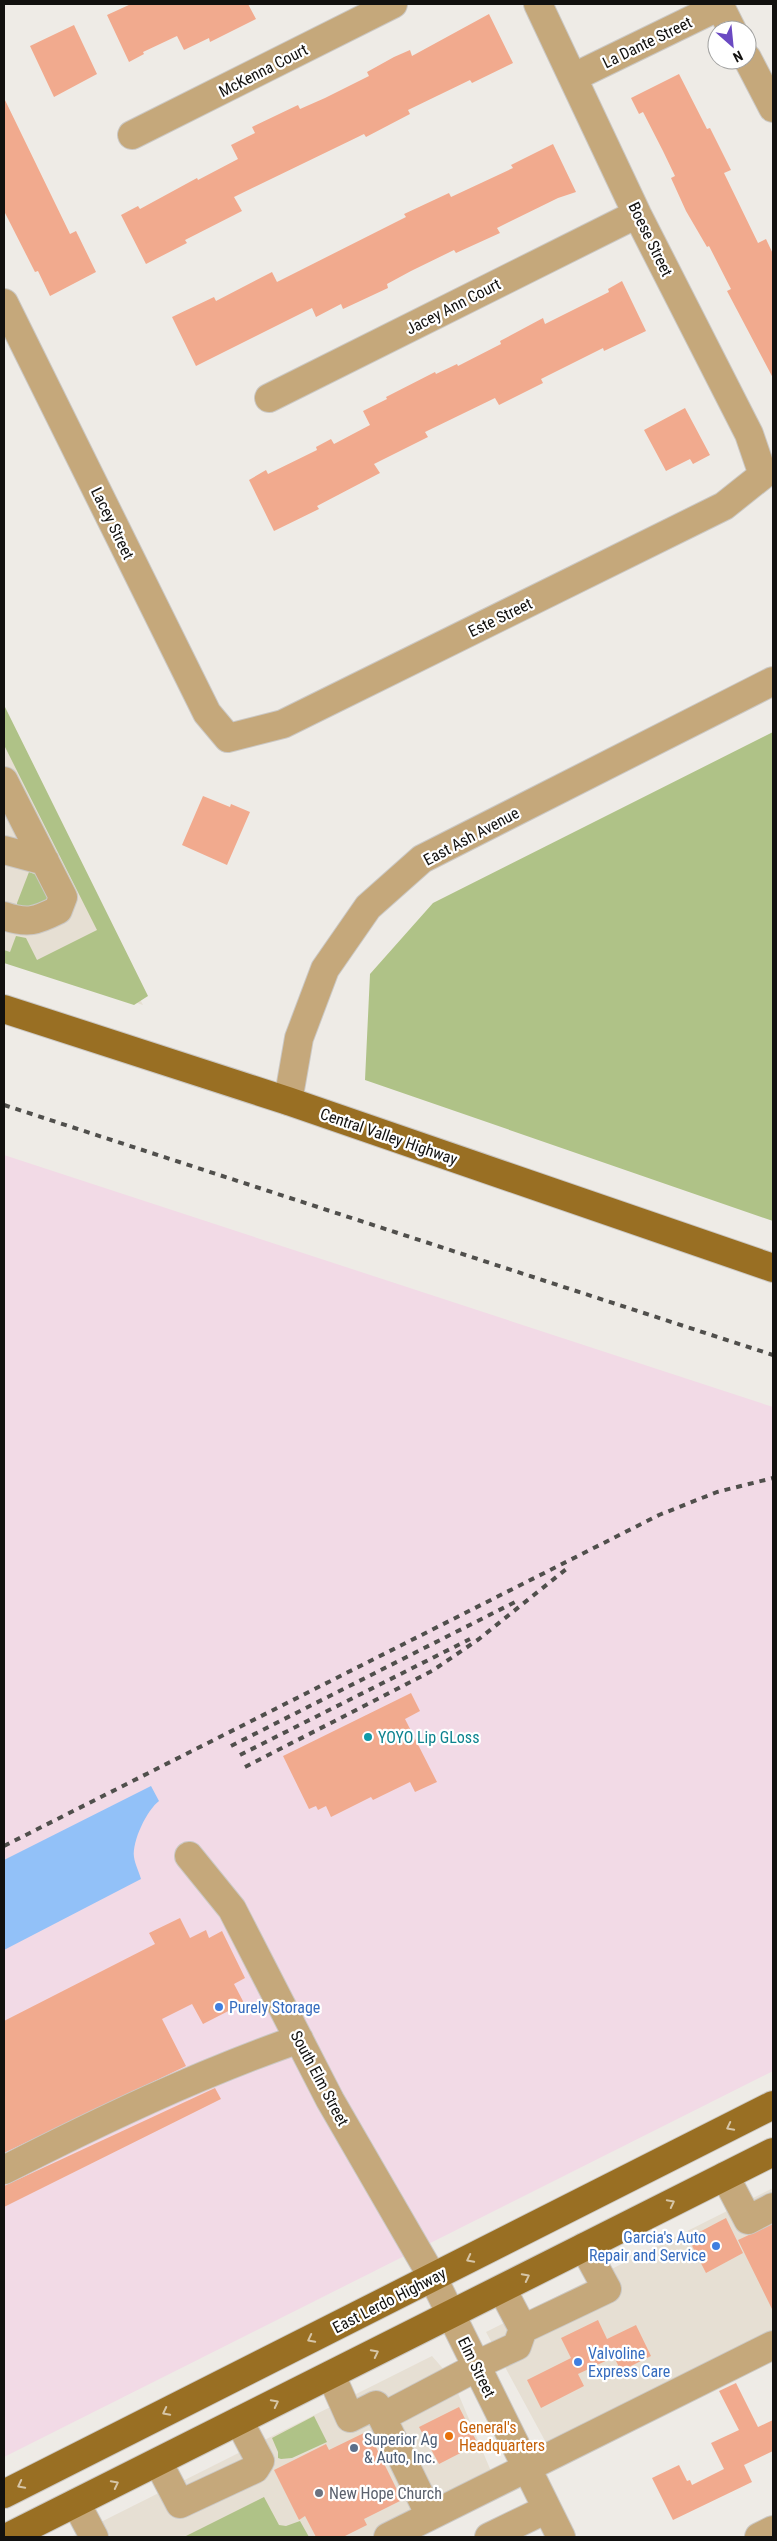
<svg xmlns="http://www.w3.org/2000/svg" width="777" height="2541" font-family="'Roboto Condensed',sans-serif">
<style>
.built{fill:#e6dfd3}
.industrial{fill:#f2dae6}
.green{fill:#afc287}
.water{fill:#92c1f8}
.building{fill:#f1aa8e}
.lines{fill:none;stroke-linecap:round;stroke-linejoin:round}
.minor-casing{stroke:#cbc8c4;stroke-width:30}
.major-casing{stroke:#cbc8c4;stroke-width:30}
.minor{stroke:#c5a87b;stroke-width:28}
.major{stroke:#996f23;stroke-width:28}
.rail{stroke:#504f4c;stroke-width:4;stroke-dasharray:6 6;stroke-linecap:butt}
.oneway{stroke:#d6c5a7}
.culture-dot{fill:#0f9aa8;stroke:#fff;stroke-width:2}
.shop-dot{fill:#3f7fe0;stroke:#fff;stroke-width:2}
.food-dot{fill:#e8710a;stroke:#fff;stroke-width:2}
.service-dot{fill:#5c6f8a;stroke:#fff;stroke-width:2}
.worship-dot{fill:#6b7280;stroke:#fff;stroke-width:2}
.labels{text-anchor:middle;stroke-width:4.5;stroke-linejoin:round;paint-order:stroke}
.street-label{font-size:16px;fill:#12110f;stroke:#fff}
.culture-label{font-size:16px;fill:#0d838f;stroke:#fff;text-anchor:start}
.shop-label{font-size:16px;fill:#366cbe;stroke:#fff;text-anchor:start}
.food-label{font-size:16px;fill:#c56008;stroke:#fff;text-anchor:start}
.service-label{font-size:16px;fill:#4e5e75;stroke:#fff;text-anchor:start}
.worship-label{font-size:16px;fill:#5b616d;stroke:#fff;text-anchor:start}
</style>
<rect width="100%" height="100%" fill="#eeebe6"/>
<path class="built" d="M 4,725 L 143,1005 L 4,958 Z
M 773,2188 L 773,2354 L 557,2463 L 486,2332 Z
M 432,2356 L 452,2379 L 496,2483 L 390,2537 L 71,2537 Z"/>
<path class="industrial" d="M 4,1155 L 773,1407 L 773,2071 L 4,2457 Z"/>
<path class="green" d="M 4,705 L 148,996 L 134,1005 L 4,963 L 4,950 L 10,952 L 16,936 L 26,938 L 37,960 L 97,930 L 4,745 Z
M 773,732 L 773,1221 L 365,1080 L 370,974 L 433,903 Z
M 29,872 L 37,875 L 50,898 L 31,911 L 17,906 L 17,903 Z
M 314,2416 L 327,2442 L 292,2458 L 281,2459 L 278,2458 L 278,2452 L 272,2438 Z
M 264,2497 L 279,2525 L 286,2526 L 300,2521 L 309,2537 L 184,2537 Z"/>
<path class="water" d="M 151,1786 L 159,1801 C 147,1810 132,1841 134,1857 C 135,1864 139,1872 141,1879 L 4,1950 L 4,1860 Z"/>
<path class="building" d="M 131,4 L 248,4 L 256,19 L 210,42 L 209,38 L 184,50 L 177,36 L 143,52 L 144,54 L 129,62 L 107,15 Z
M 489,14 L 513,63 L 472,83 L 470,80 L 408,110 L 410,114 L 366,137 L 364,134 L 234,197 L 242,211 L 185,240 L 187,243 L 146,264 L 121,215 L 138,206 L 140,209 L 197,178 L 198,180 L 238,159 L 231,145 L 255,133 L 252,127 L 298,105 L 300,109 L 325,98 L 369,76 L 367,72 L 394,57 L 410,50 L 412,56 Z
M 74,25 L 97,74 L 54,97 L 30,46 Z
M 679,74 L 707,129 L 710,128 L 731,170 L 724,173 L 758,243 L 766,239 L 773,254 L 773,378 L 727,291 L 731,289 L 709,246 L 707,247 L 686,211 L 671,178 L 675,176 L 663,151 L 643,112 L 639,114 L 631,98 Z
M 4,98 L 70,234 L 76,231 L 96,272 L 50,296 L 38,271 L 35,272 L 4,211 Z
M 553,144 L 576,192 L 558,198 L 497,228 L 500,233 L 456,253 L 454,250 L 411,271 L 387,284 L 388,288 L 343,309 L 341,304 L 316,317 L 312,308 L 196,366 L 172,317 L 214,297 L 216,301 L 272,272 L 277,282 L 406,217 L 404,214 L 449,193 L 451,197 L 513,168 L 511,165 Z
M 622,281 L 646,331 L 604,351 L 603,348 L 541,379 L 543,383 L 499,405 L 495,398 L 425,432 L 428,437 L 374,464 L 380,473 L 317,506 L 319,509 L 274,531 L 249,480 L 266,470 L 268,474 L 317,450 L 316,447 L 331,439 L 334,444 L 370,425 L 363,411 L 387,399 L 386,397 L 435,372 L 436,374 L 457,364 L 458,366 L 501,344 L 500,341 L 543,318 L 545,324 L 609,292 L 608,289 Z
M 685,408 L 710,455 L 693,464 L 690,459 L 666,471 L 644,430 Z
M 203,796 L 230,807 L 231,804 L 250,812 L 227,865 L 182,845 Z
M 411,1693 L 420,1711 L 405,1719 L 437,1782 L 415,1792 L 410,1782 L 373,1800 L 371,1797 L 331,1817 L 326,1806 L 318,1810 L 316,1806 L 309,1809 L 283,1756 Z
M 180,1918 L 190,1938 L 206,1930 L 209,1938 L 222,1931 L 245,1978 L 234,1984 L 244,2003 L 203,2024 L 192,2004 L 162,2019 L 186,2066 L 4,2153 L 4,2021 L 155,1944 L 149,1933 Z
M 215,2088 L 221,2099 L 4,2207 L 4,2186 Z
M 726,2218 L 743,2253 L 706,2273 L 688,2238 Z
M 773,2224 L 773,2311 L 738,2240 Z
M 598,2320 L 607,2339 L 636,2325 L 651,2356 L 621,2371 L 614,2357 L 578,2374 L 584,2386 L 541,2408 L 527,2380 L 571,2358 L 561,2338 Z
M 736,2383 L 758,2427 L 773,2420 L 773,2451 L 744,2465 L 752,2482 L 673,2520 L 652,2478 L 679,2465 L 687,2481 L 690,2480 L 692,2485 L 724,2469 L 711,2443 L 739,2430 L 719,2391 Z
M 459,2407 L 478,2444 L 439,2464 L 419,2427 Z
M 368,2431 L 402,2500 L 364,2519 L 367,2525 L 343,2537 L 316,2537 L 305,2516 L 299,2520 L 274,2470 L 326,2444 L 329,2450 Z"/>
<g class="lines">
<defs>
<path id="minor" d="M 719,4 L 732,30
M 747,58 L 773,108
M 574,77 L 720,6
M 132,135 L 393,4
M 4,303 L 207,713 L 228,738 L 283,724 L 724,506 L 763,475 L 749,434 L 637,214 L 538,4
M 269,398 L 637,214
M 4,781 L 63,897 L 58,910 C 36,921 28,924 4,916
M 4,850 L 45,861
M 288,1101 L 299,1038 L 325,969 L 368,907 L 422,859 L 773,681
M 189,1856 L 232,1909 L 330,2100 L 433,2278 L 561,2537
M 4,2170 C 100,2121 196,2075 299,2039
M 725,2176 L 748,2220 L 773,2207
M 502,2289 L 523,2329 L 607,2289 L 584,2247
M 476,2365 L 517,2346 L 523,2329
M 331,2375 L 350,2418 L 376,2405 L 430,2516
M 382,2417 L 477,2367
M 158,2462 L 180,2504 L 255,2469 L 260,2461 L 239,2421
M 76,2503 L 94,2537
M 388,2537 L 773,2345
M 489,2537 L 547,2509
M 759,2537 L 773,2530"/>
<path id="major" d="M 4,1009 L 288,1101 L 773,1268
M 4,2494 L 773,2105
M 8,2537 L 773,2152"/>
</defs>
<use href="#minor" class="minor-casing"/>
<use href="#major" class="major-casing"/>
<use href="#minor" class="minor"/>
<use href="#major" class="major"/>
<path class="rail" d="M 4,1105 L 773,1355
M 231,1746 L 519,1600
M 240,1755 L 470,1639
M 245,1767 L 432,1671 L 479,1639 L 570,1566
M 4,1846 L 659,1515 L 717,1492 L 773,1478"/>
</g>
<defs><path id="oneway-chevron" d="M-2-3.5L2.5 0L-2 3.5" fill="none" stroke-width="1.6" stroke-linecap="round" stroke-linejoin="round" transform="scale(1.25)"/></defs>
<g class="oneway">
<use href="#oneway-chevron" transform="translate(730 2127) rotate(153)"/>
<use href="#oneway-chevron" transform="translate(671 2203) rotate(-27)"/>
<use href="#oneway-chevron" transform="translate(470 2259) rotate(153)"/>
<use href="#oneway-chevron" transform="translate(526 2277) rotate(-27)"/>
<use href="#oneway-chevron" transform="translate(311 2339) rotate(153)"/>
<use href="#oneway-chevron" transform="translate(375 2353) rotate(-27)"/>
<use href="#oneway-chevron" transform="translate(275 2403) rotate(-27)"/>
<use href="#oneway-chevron" transform="translate(166 2412) rotate(153)"/>
<use href="#oneway-chevron" transform="translate(115 2484) rotate(-27)"/>
<use href="#oneway-chevron" transform="translate(21 2485) rotate(153)"/>
</g>
<circle class="culture-dot" cx="368" cy="1737" r="5"/>
<g class="shop-dot">
<circle cx="219" cy="2007" r="5"/>
<circle cx="716" cy="2246" r="5"/>
<circle cx="578" cy="2362" r="5"/>
</g>
<circle class="food-dot" cx="449" cy="2436" r="5"/>
<circle class="service-dot" cx="354" cy="2448" r="5"/>
<circle class="worship-dot" cx="319" cy="2493" r="5"/>
<g class="labels">
<g class="street-label">
<text transform="translate(647 42) rotate(-26)" y="6">La Dante Street</text>
<text transform="translate(263 70) rotate(-27)" y="6">McKenna Court</text>
<text transform="translate(651 239) rotate(64)" y="6">Boese Street</text>
<text transform="translate(453 306) rotate(-27)" y="6">Jacey Ann Court</text>
<text transform="translate(113 523) rotate(64)" y="6">Lacey Street</text>
<text transform="translate(500 617) rotate(-26)" y="6">Este Street</text>
<text transform="translate(471 836) rotate(-28)" y="6">East Ash Avenue</text>
<text transform="translate(389 1136) rotate(19)" y="6">Central Valley Highway</text>
<text transform="translate(320 2078) rotate(62)" y="6">South Elm Street</text>
<text transform="translate(389 2300) rotate(-27)" y="6">East Lerdo Highway</text>
<text transform="translate(477 2367) rotate(64)" y="6">Elm Street</text>
</g>
<g class="culture-label">
<text x="378" y="1743">YOYO Lip GLoss</text>
</g>
<g class="shop-label">
<text x="229" y="2013">Purely Storage</text>
<text x="706" y="2243" text-anchor="end">Garcia's Auto<tspan x="706" dy="18">Repair and Service</tspan></text>
<text x="588" y="2359">Valvoline<tspan x="588" dy="18">Express Care</tspan></text>
</g>
<g class="food-label">
<text x="459" y="2433">General's<tspan x="459" dy="18">Headquarters</tspan></text>
</g>
<g class="service-label">
<text x="364" y="2445">Superior Ag<tspan x="364" dy="18">&amp; Auto, Inc.</tspan></text>
</g>
<g class="worship-label">
<text x="329" y="2499">New Hope Church</text>
</g>
</g>
<rect width="777" height="2541" fill="none" stroke="#12110f" stroke-width="10"/>
<g transform="translate(732 45) rotate(153)"><circle r="24" fill="#ffffff" stroke="#a0a09f"/>
<path d="M0-4L9 19L0 12L-9 19Z" fill="#6a49c2"/>
<text y="-8" font-size="14" font-weight="bold" text-anchor="middle" fill="#12110f">N</text>
</g>
</svg>
